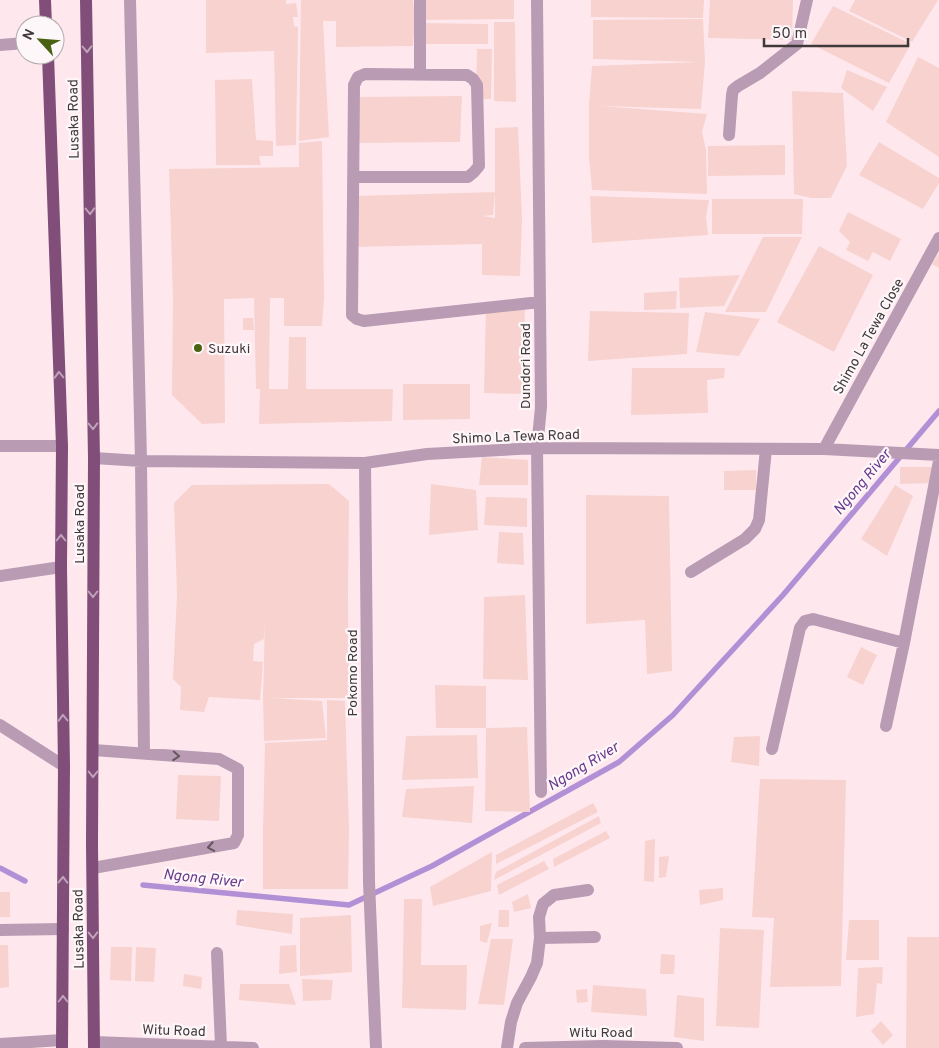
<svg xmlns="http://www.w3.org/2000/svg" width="939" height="1048" font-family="Overpass,sans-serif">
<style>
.built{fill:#fee8ee;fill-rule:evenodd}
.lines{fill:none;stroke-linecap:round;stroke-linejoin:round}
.stream{stroke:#b390d6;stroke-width:5.5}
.building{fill:#f8d2cf}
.minor{stroke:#b99bb3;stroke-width:12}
.major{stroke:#804e79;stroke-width:12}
.oneway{stroke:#bfa2b9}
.oneway2{stroke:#64565f}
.poi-dot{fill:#486211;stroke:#fef7f9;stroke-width:2}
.labels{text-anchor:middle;stroke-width:4.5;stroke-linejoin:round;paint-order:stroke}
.street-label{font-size:14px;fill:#40393b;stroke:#fef7f9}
.poi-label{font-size:14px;fill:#40393b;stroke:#fef7f9;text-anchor:start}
.water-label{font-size:15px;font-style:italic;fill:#67398d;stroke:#fef7f9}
</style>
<rect width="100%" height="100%" fill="#fef7f9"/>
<path class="built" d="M 0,0 L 939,0 L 939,1048 L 0,1048 ZM 25,25 L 55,25 L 55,55 L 25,55 Z"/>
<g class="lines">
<path class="stream" d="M 0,868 L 25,881
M 143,885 L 349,905 L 432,866 L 619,762 L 673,715 L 783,595 L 939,411"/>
</g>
<path class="building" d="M 206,0 L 286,0 L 286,4 L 296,3 L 298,17 L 293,17 L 294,26 L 298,27 L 296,145 L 276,146 L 274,51 L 206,53 Z
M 301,0 L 413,0 L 415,19 L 413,46 L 336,47 L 336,21 L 323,21 L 329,137 L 299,141 Z
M 420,0 L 514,0 L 514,19 L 420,20 Z
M 591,0 L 704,0 L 703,18 L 591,17 Z
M 710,0 L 793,0 L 792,40 L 708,38 Z
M 855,0 L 938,0 L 912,42 L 849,11 Z
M 833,6 L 911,44 L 889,83 L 811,44 Z
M 703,19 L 705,62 L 701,109 L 600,106 L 707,114 L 702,132 L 706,150 L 707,194 L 592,190 L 589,157 L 589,105 L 592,66 L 699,62 L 593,59 L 593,20 Z
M 494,22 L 515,22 L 516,102 L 494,101 Z
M 421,23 L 488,24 L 488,44 L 421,44 Z
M 477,49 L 492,49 L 491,99 L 476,99 Z
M 918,57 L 939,68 L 939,157 L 886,122 Z
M 847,70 L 887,87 L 873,111 L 841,88 Z
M 252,79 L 256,140 L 273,141 L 273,156 L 259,156 L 261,165 L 216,165 L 215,80 Z
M 792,91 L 843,93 L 847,166 L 831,198 L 811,198 L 794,194 Z
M 462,96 L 460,142 L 354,143 L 353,97 Z
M 518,127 L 522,219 L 520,276 L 482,275 L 482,244 L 354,247 L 355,196 L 495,192 L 493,215 L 483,216 L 495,218 L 495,128 Z
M 322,141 L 324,297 L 322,326 L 284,326 L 284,298 L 270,298 L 269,389 L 288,389 L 289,337 L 306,337 L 306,389 L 393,389 L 392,421 L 259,424 L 260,389 L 256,389 L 254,298 L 224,299 L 225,423 L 202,424 L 172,395 L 173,300 L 169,169 L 299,167 L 299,143 Z
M 879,142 L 939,178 L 939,183 L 923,209 L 859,175 Z
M 785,145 L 785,175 L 708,176 L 708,146 Z
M 590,196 L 709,200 L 706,217 L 708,235 L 592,243 Z
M 712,199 L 803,199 L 802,234 L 712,234 Z
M 848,212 L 901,239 L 890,261 L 873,252 L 868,261 L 846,250 L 850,242 L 839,231 Z
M 763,237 L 802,237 L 766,312 L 725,312 Z
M 819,246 L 873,275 L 834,352 L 777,322 Z
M 939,253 L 939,268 L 932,264 Z
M 740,275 L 724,306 L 680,308 L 679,278 Z
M 677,291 L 676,309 L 644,310 L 644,293 Z
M 486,305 L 525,306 L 523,394 L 484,393 Z
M 590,311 L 689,313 L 687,354 L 588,361 Z
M 705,312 L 760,319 L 739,356 L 696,352 Z
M 243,318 L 253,318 L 254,330 L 243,330 Z
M 632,368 L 725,368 L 724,378 L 707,380 L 708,413 L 631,415 Z
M 403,384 L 470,384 L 470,419 L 403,420 Z
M 482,457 L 528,460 L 528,485 L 479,485 Z
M 900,467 L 932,467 L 932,483 L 900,484 Z
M 756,470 L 756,490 L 724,490 L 724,471 Z
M 329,484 L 349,501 L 348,597 L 349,698 L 271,698 L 322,701 L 326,738 L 264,741 L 263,697 L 265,622 L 264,639 L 254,644 L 253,661 L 263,662 L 260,700 L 209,697 L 204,712 L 180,710 L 181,687 L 173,679 L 177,594 L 174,503 L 192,485 Z
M 431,484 L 476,490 L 478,530 L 429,535 Z
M 895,485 L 913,496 L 887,556 L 861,539 Z
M 586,495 L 669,496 L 672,671 L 647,674 L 645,620 L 586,624 Z
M 486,497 L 527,498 L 527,527 L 484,525 Z
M 499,532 L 523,533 L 524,565 L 497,563 Z
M 525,595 L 528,680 L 483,679 L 484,597 Z
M 861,647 L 877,655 L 863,685 L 847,677 Z
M 435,685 L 486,686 L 486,728 L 436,728 Z
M 327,700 L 345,701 L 349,829 L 348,889 L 263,889 L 263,829 L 265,743 L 327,740 Z
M 527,727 L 530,812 L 485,811 L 486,728 Z
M 477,735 L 478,778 L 402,780 L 406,736 Z
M 760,736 L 759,766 L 731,762 L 734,737 Z
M 178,775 L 221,776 L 219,821 L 176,819 Z
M 760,779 L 846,780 L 841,986 L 770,987 L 774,918 L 752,917 Z
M 474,786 L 472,823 L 402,817 L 406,789 Z
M 593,803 L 598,812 L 496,864 L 496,855 Z
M 599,816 L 601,823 L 494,880 L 496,872 Z
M 606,831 L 610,838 L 554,867 L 553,859 Z
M 655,839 L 654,882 L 644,881 L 645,841 Z
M 492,852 L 491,891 L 433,906 L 430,887 Z
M 669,856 L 666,877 L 659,878 L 659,857 Z
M 544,861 L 549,869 L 499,895 L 497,885 Z
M 723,888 L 723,900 L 700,905 L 699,890 Z
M 0,892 L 10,892 L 10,917 L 0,917 Z
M 528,894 L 531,908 L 514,912 L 512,902 Z
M 404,899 L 422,899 L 421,965 L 467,965 L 466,1010 L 402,1008 Z
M 237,910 L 293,914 L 292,934 L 236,925 Z
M 499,910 L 509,910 L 509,927 L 498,927 Z
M 351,915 L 352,972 L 300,976 L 300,918 Z
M 849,920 L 879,920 L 879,960 L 846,960 Z
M 492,923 L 487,943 L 480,941 L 480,926 Z
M 720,928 L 764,930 L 759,1028 L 716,1026 Z
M 907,937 L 939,937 L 939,1048 L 906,1048 Z
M 491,939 L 513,939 L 504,1005 L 478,1004 Z
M 0,945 L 8,945 L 9,987 L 0,988 Z
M 296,945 L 297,972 L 279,974 L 280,946 Z
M 111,947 L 132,947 L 131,981 L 110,980 Z
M 136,947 L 156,948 L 154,982 L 135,981 Z
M 661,954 L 675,955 L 674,974 L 660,974 Z
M 883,967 L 882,984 L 877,983 L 874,1014 L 856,1017 L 858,968 Z
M 184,974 L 202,977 L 201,989 L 183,986 Z
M 302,979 L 333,980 L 331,1000 L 303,1001 Z
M 240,984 L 289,984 L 296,1005 L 239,1000 Z
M 593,985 L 646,989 L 647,1016 L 591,1012 Z
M 587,989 L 588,1002 L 577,1003 L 576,990 Z
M 677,995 L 704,998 L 704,1041 L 674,1037 Z
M 881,1021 L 893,1035 L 883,1045 L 871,1031 Z"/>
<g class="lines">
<path class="minor" d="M 130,0 L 141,461 L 144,754
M 420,0 L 420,74
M 537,0 L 541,407 L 537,448 L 541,792
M 0,45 L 25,43
M 729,135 L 732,95 L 733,90 L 738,86 L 760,73 L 797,44 L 807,0
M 354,177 L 468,177 L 474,172 L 479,166 L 477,85 L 473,79 L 467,75 L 365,74 L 358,77 L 354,85 L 352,315 L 357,319 L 364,321 L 540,302
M 0,446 L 62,446
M 824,449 L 939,238
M 94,458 L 141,461 L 365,463 L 427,454 L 537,448 L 824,449 L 939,455
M 365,463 L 369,882 L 376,1048
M 691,572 L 745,539 L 755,529 L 759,520 L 766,449
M 0,576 L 61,567
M 0,725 L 64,766
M 886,726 L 904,643 L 939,461
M 772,749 L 800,628 L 805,621 L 813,619 L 904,643
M 93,750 L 219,759 L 238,769 L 238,835 L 234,843 L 93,868
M 0,930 L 63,929
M 540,938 L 595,937
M 217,953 L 221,1046
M 94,1042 L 253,1048
M 0,1044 L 62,1040
M 507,1048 L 511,1022 L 517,1003 L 531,977 L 537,963 L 540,938 L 539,917 L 543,904 L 554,895 L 588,890
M 525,1048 L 603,1046 L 677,1048"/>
<path class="major" d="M 45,0 L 46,25
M 86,0 L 94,458 L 92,843 L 94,1048
M 48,55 L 62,446 L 61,567 L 64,766 L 62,1048"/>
</g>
<defs><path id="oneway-chevron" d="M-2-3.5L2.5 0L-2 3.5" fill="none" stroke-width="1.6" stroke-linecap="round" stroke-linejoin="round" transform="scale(1.25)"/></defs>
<g class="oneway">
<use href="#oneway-chevron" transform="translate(87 49) rotate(89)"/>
<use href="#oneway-chevron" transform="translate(90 211) rotate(89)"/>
<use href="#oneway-chevron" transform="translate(59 375) rotate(-92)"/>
<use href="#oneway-chevron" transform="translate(93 426) rotate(89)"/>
<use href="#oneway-chevron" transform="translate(61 538) rotate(-90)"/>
<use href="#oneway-chevron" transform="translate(93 594) rotate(90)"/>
<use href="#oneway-chevron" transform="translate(63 718) rotate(-91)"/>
<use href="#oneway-chevron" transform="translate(93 774) rotate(90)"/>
<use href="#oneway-chevron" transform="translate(63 880) rotate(-89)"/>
<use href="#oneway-chevron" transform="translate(93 935) rotate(89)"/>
<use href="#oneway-chevron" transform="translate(63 999) rotate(-90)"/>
</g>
<g class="oneway2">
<use href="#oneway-chevron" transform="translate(176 756) rotate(4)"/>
<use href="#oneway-chevron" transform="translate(211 847) rotate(170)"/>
</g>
<circle class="poi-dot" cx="198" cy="348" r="5"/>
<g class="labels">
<g class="street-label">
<text transform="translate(73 119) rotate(-91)" y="5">Lusaka Road</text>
<text transform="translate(868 336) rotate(-61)" y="5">Shimo La Tewa Close</text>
<text transform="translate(525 366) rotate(-90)" y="5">Dundori Road</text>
<text transform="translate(516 436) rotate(-2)" y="5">Shimo La Tewa Road</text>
<text transform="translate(79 524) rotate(-90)" y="5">Lusaka Road</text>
<text transform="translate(352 673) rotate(-90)" y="5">Pokomo Road</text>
<text transform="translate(78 929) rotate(-91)" y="5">Lusaka Road</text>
<text transform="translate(174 1030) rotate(2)" y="5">Witu Road</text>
<text x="601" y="1037">Witu Road</text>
</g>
<g class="poi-label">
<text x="208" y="353">Suzuki</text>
</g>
<g class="water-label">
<text transform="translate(862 482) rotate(-50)" y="5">Ngong River</text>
<text transform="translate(583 766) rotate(-31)" y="5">Ngong River</text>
<text transform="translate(203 878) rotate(6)" y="5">Ngong River</text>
</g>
</g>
<g transform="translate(40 40) rotate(296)"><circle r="24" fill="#fef7f9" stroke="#b2abad"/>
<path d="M0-4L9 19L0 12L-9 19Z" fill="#486211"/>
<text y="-8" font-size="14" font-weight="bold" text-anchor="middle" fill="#40393b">N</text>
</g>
<path d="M764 38v8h144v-8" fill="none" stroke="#40393b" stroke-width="2.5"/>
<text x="772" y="38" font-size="15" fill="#40393b" stroke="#fef7f9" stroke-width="4" paint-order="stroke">50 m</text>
</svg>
